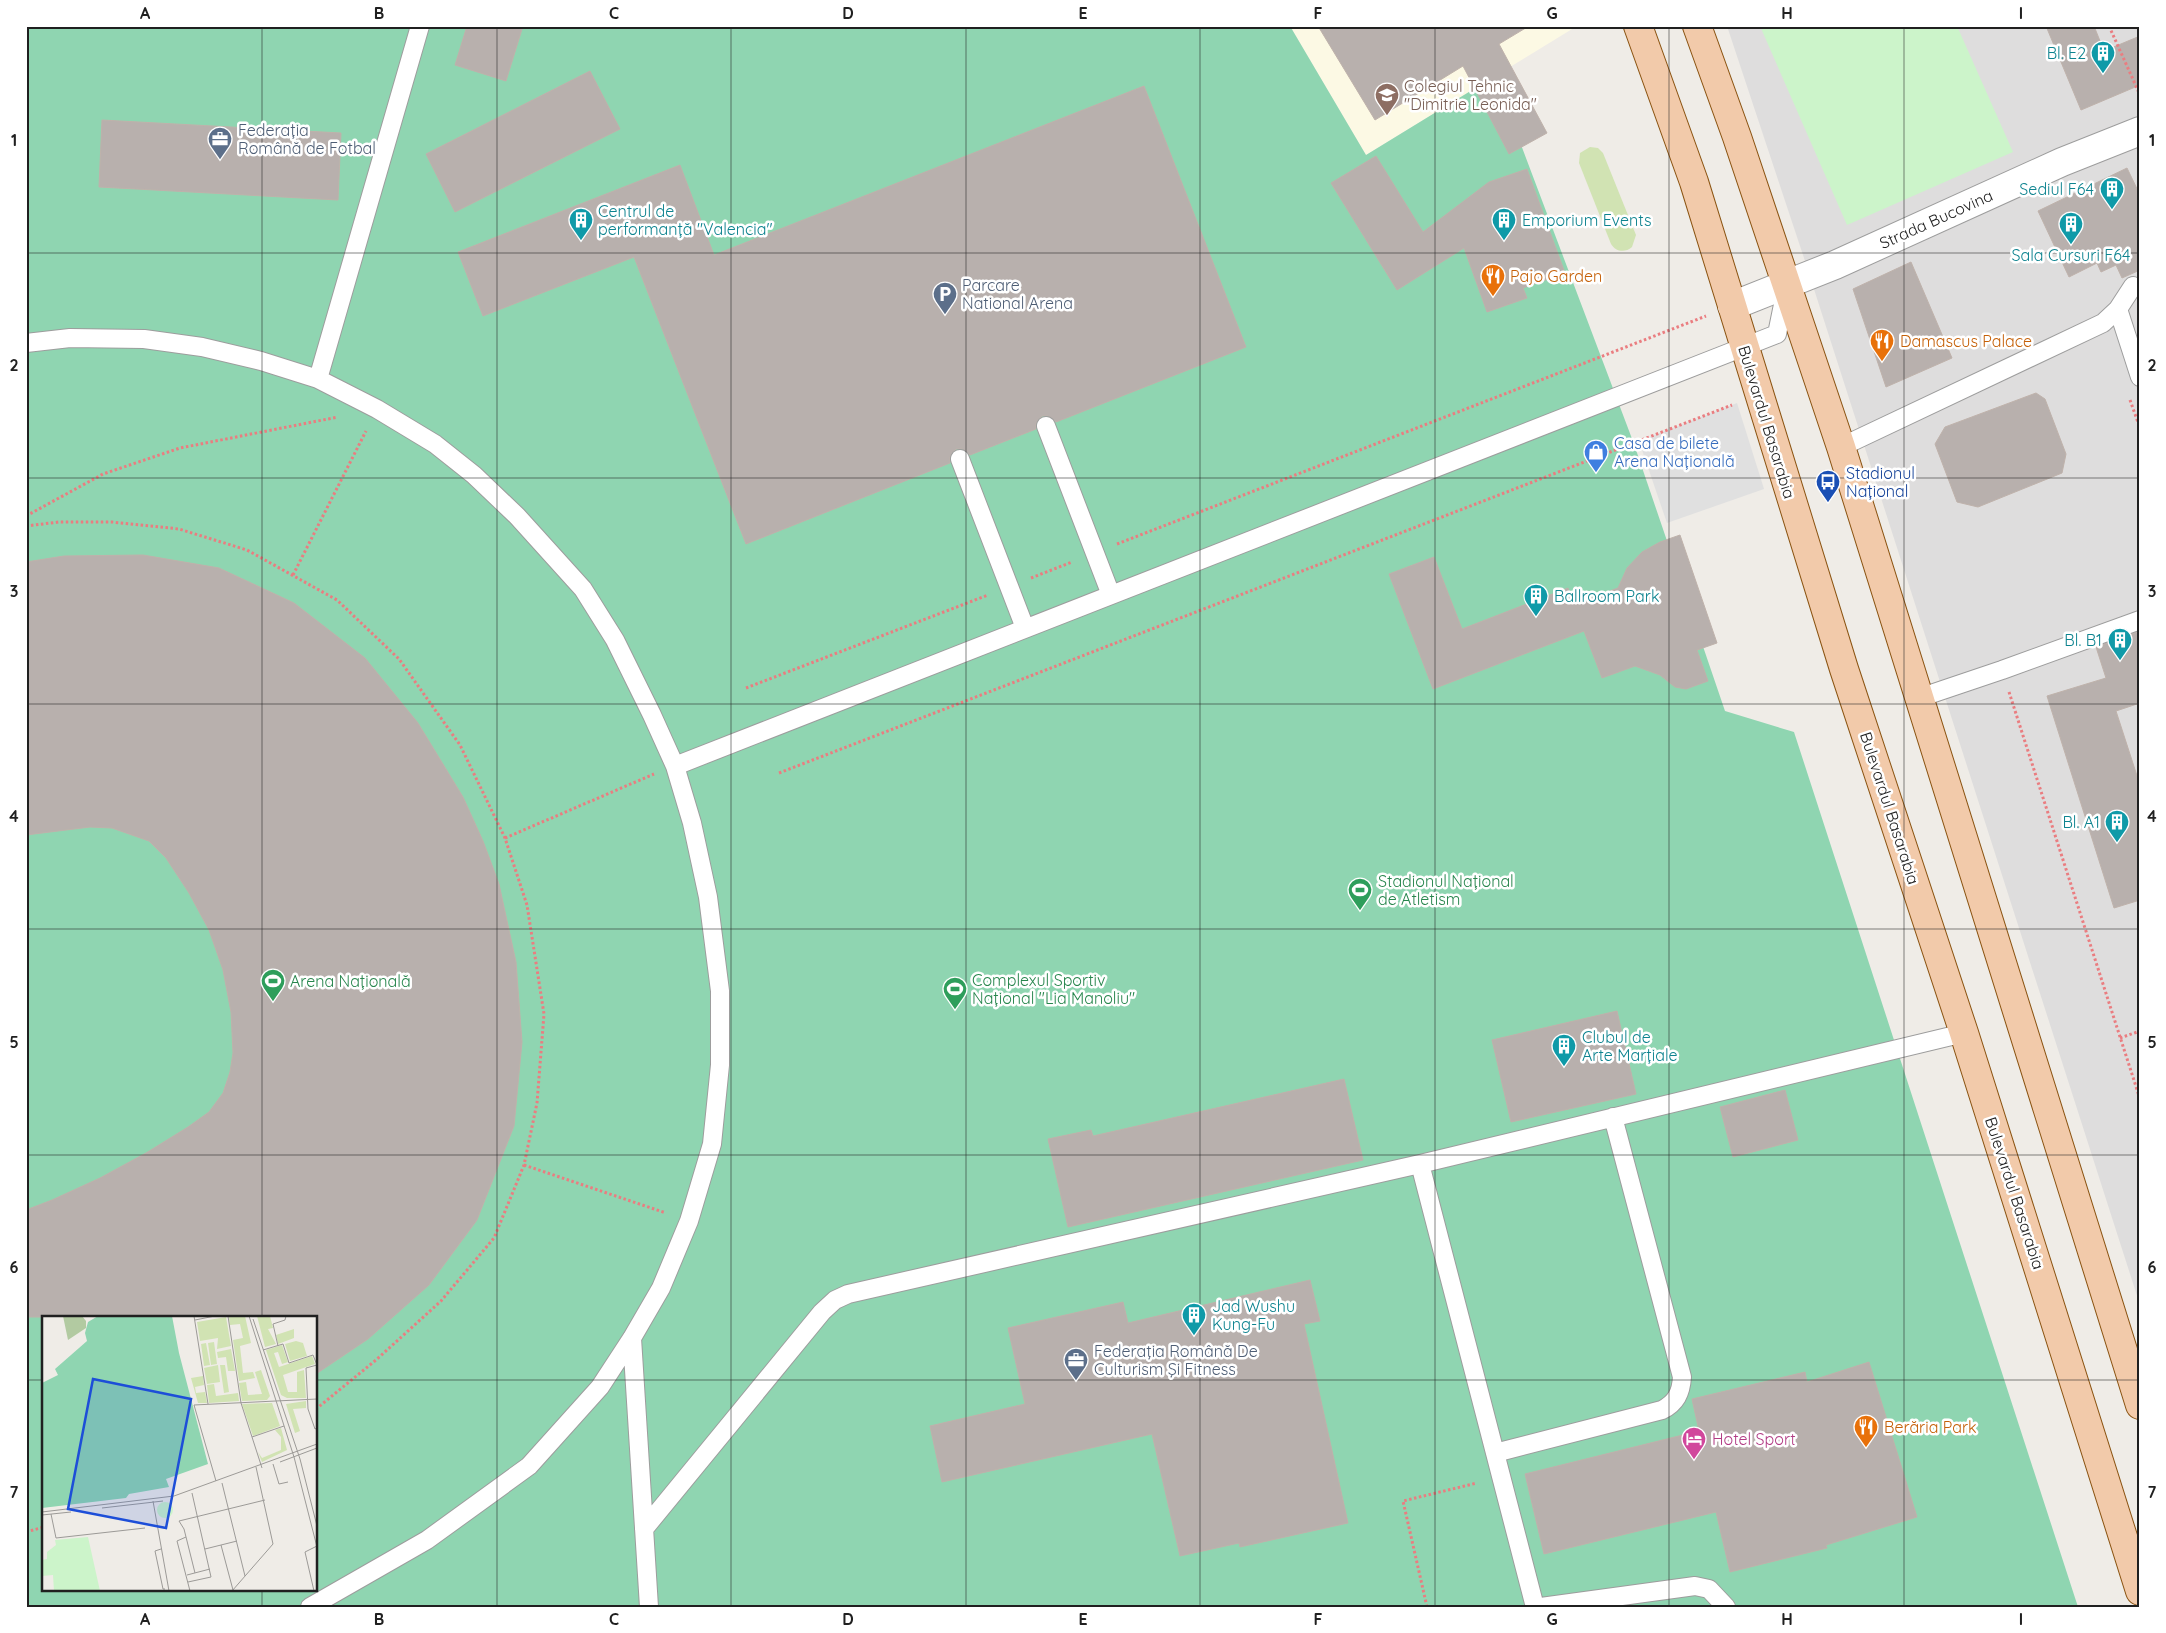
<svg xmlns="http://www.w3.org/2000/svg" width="2166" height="1633" font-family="Quicksand,sans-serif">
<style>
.residential{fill:#dedddd}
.education{fill:#fcf9e4}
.grass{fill:#d1e3b3}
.park{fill:#ccf4ca}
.pitch{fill:#8fd5b1;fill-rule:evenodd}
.parking{fill:#e0e0e0}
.building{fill:#b8b0ad;stroke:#bfb2ab}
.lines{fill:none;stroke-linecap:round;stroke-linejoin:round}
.service-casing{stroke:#9d9d9d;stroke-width:20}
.minor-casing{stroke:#9d9d9d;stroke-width:30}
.primary-casing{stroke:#8a5311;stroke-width:30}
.path{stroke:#ea7d80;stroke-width:3;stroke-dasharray:2.5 2.5;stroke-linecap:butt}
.service{stroke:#fff;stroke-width:18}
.minor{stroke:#fff;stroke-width:28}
.primary{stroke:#f2caaa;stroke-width:28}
.grid{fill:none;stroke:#202020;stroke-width:1;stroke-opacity:0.55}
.labels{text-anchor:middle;stroke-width:5;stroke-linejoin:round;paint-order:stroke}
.culture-label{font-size:16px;fill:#0d838f;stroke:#fff;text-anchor:start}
.education-label{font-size:16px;fill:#785e54;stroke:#fff;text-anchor:start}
.service-label{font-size:16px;fill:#4e5e75;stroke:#fff;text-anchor:start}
.street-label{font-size:16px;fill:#202020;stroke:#fff}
.food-label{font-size:16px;fill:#c56008;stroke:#fff;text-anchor:start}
.shop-label{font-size:16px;fill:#366cbe;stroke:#fff;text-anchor:start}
.transit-label{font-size:16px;fill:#164399;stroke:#fff;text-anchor:start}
.leisure-label{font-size:16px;fill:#27864d;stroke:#fff;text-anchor:start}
.hotel-label{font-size:16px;fill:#b23c85;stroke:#fff;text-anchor:start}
.inset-road{fill:none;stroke:#9c9a97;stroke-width:1}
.view{fill:#1d4ed8;fill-opacity:0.15;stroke:#1d4ed8;stroke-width:2.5}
.inset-edge{fill:none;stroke:#202020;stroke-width:2.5}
.neatline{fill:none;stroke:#202020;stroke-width:2}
.grid-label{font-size:16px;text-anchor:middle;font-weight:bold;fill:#202020}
</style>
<rect width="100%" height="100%" fill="#efece7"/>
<path class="residential" d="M 1727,26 L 2140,26 L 2140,1305 L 1804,258 Z"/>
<path class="education" d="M 1290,26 L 1577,26 L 1366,155 Z"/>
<path class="grass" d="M 1590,147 L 1598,148 L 1603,153 L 1636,235 L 1632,247 C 1625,253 1616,252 1611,244 L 1579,163 L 1580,153 Z"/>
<path class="park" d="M 1760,26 L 1957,26 L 2013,152 L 1847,225 Z"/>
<path class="pitch" d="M 26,26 L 1290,26 L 1366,155 L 1495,76 L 1634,444 L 1725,711 L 1794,732 L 2078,1607 L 26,1607 ZM 44,1317 L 316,1317 L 316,1589 L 44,1589 Z"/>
<path class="parking" d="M 1737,403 L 1764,489 L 1667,523 L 1639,441 Z"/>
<path class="building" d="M 467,26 L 523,26 L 506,81 L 455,65 Z
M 1318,26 L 1529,26 L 1499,44 L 1547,133 L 1509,154 L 1463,66 L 1375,120 Z
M 2046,26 L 2094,26 L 2104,51 L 2140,36 L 2140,85 L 2081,110 Z
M 590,71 L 620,129 L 455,212 L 426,154 Z
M 1144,86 L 1246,347 L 1056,422 L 1048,416 L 1042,416 L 1036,424 L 1036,429 L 970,455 L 962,449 L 956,449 L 950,457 L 950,463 L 746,544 L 634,257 L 483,316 L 458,252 L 680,165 L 714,255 Z
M 102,120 L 341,133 L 338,200 L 99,187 Z
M 1376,156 L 1423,232 L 1489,182 L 1527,169 L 1565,273 L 1523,288 L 1527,298 L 1487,312 L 1464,248 L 1397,290 L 1331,183 Z
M 2127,168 L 2140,195 L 2140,270 L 2122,278 L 2116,265 L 2101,272 L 2097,263 L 2069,277 L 2038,211 Z
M 1911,262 L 1952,358 L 1886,387 L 1853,289 Z
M 2036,393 L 2045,399 L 2066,454 L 2062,473 L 1978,507 L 1957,502 L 1935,444 L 1945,427 Z
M 1680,535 L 1717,643 L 1697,650 L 1708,681 L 1686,689 L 1675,687 L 1660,675 L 1635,666 L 1602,678 L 1584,631 L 1433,689 L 1389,574 L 1434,557 L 1462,629 L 1568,588 L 1574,604 L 1618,588 L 1627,568 L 1642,552 L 1660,542 Z
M 143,555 L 219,568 L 294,603 L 365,658 L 418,723 L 463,797 L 483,841 L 499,884 L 516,962 L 522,1042 L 514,1126 L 477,1220 L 429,1285 L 368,1339 L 316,1374 L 316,1317 L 26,1317 L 26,1210 L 52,1200 L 100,1178 L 146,1153 L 188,1127 L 209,1112 L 223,1093 L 230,1072 L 233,1053 L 231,1012 L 223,970 L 209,930 L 189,893 L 166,858 L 149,841 L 112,828 L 90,827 L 26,835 L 26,562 L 64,556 Z
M 2140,631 L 2140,703 L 2116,711 L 2140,785 L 2140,900 L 2114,908 L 2047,696 L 2106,678 L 2096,647 Z
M 1617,1011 L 1636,1094 L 1511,1122 L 1492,1040 Z
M 1344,1079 L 1363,1160 L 1068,1227 L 1048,1139 L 1091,1130 L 1093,1136 Z
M 1785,1090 L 1798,1140 L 1733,1157 L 1720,1107 Z
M 1310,1280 L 1320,1321 L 1304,1324 L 1348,1523 L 1240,1547 L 1239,1543 L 1180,1556 L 1152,1434 L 942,1482 L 930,1426 L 1025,1404 L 1008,1328 L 1123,1302 L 1128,1323 Z
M 1869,1362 L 1917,1517 L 1826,1545 L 1827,1548 L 1730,1572 L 1716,1512 L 1544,1554 L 1525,1474 L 1699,1431 L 1692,1399 L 1805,1372 L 1807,1382 Z"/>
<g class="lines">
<defs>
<path id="service" d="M 2118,309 L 2140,377
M 26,343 L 70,338 L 144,339 L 202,347 L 261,361 L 318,379 L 377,409 L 435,444 L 474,475 L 517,516 L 583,589 L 615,640 L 652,715 L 675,766 L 692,823 L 708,897 L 720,991 L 720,1065 L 712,1144 L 689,1221 L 661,1288 L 632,1338 L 600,1387 L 529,1466 L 427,1540 L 310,1607
M 318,379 L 420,26
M 1046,426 L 1111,595
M 1841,447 L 2103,323 L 2118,309 L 2133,286
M 960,459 L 1025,628
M 1919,698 L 2002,670 L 2140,620
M 675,766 L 1777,334 L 1786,290
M 1420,1164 L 1535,1607
M 632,1338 L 649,1607
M 1495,1453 L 1662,1410 C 1676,1403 1681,1393 1682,1377 L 1613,1117
M 644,1529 L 822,1312 L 835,1300 L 848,1294 L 1420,1164 L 1964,1033
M 1541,1607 L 1695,1586 L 1709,1589 L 1726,1607"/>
<path id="minor" d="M 1732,306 L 1835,265 L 2062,162 L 2140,131"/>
<path id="primary" d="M 1638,26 L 1694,182 L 1844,669 L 1964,1033 L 2140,1591
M 1697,26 L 1737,137 L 1841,447 L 2140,1405"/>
</defs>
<use href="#service" class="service-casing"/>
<use href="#minor" class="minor-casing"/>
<use href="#primary" class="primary-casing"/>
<path class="path" d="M 2109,26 L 2140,95
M 2130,400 L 2140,428
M 26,516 L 103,474 L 180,448 L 338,417
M 26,526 L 59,522 L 112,522 L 179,529 L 247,550 L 337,600 L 399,659 L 460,745 L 505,838 L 527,905 L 544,1014 L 537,1103 L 524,1165 L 494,1238 L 441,1301 L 376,1360 L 316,1409
M 1117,544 L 1706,316
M 293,575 L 366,431
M 1031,578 L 1072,562
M 746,688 L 988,595
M 2009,692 L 2140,1099
M 779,773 L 1732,405
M 505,838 L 654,774
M 2120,1038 L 2140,1031
M 524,1165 L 666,1213
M 26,1532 L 44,1527
M 1427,1607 L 1403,1501 L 1477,1483"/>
<use href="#service" class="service"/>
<use href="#minor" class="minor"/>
<use href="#primary" class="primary"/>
</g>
<path class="grid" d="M 262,26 L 262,1317M 497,26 L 497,1607M 731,26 L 731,1607M 966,26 L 966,1607M 1200,26 L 1200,1607M 1435,26 L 1435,1607M 1669,26 L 1669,1607M 1904,26 L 1904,1607M 26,253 L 2140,253M 26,478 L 2140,478M 26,704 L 2140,704M 26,929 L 2140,929M 26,1155 L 2140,1155M 26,1380 L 44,1380M 316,1380 L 2140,1380M 262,1589 L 262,1607"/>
<defs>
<symbol id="building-pin" viewBox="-11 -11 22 30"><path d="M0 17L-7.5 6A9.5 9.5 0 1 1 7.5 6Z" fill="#0f9aa8" stroke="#fff"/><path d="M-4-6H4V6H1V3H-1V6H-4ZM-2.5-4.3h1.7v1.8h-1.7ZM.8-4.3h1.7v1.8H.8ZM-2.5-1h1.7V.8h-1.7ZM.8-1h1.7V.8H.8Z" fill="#fff"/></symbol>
<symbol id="school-pin" viewBox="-11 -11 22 30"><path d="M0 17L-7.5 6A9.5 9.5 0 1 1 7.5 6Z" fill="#8d6e63" stroke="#fff"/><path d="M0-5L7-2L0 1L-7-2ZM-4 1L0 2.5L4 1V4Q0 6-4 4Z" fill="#fff"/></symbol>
<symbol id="office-pin" viewBox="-11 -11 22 30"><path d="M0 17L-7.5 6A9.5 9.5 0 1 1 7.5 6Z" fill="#5c6f8a" stroke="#fff"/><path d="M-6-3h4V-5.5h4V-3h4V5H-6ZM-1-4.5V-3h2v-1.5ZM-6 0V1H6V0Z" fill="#fff"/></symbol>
<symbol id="restaurant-pin" viewBox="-11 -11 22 30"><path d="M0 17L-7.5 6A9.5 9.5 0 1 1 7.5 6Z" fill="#e8710a" stroke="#fff"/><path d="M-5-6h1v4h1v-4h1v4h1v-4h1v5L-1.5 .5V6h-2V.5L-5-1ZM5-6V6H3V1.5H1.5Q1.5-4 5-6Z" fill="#fff"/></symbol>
<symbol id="parking-pin" viewBox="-11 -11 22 30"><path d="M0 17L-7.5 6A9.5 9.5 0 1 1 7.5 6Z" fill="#5c6f8a" stroke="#fff"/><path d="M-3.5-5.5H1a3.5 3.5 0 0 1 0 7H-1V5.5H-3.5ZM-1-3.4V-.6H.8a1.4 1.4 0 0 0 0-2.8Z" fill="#fff"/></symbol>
<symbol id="shop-pin" viewBox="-11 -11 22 30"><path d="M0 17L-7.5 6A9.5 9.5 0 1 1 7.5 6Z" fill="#3f7fe0" stroke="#fff"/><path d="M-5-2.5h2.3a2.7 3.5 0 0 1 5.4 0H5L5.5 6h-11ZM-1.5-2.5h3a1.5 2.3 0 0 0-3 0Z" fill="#fff"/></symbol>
<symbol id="bus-pin" viewBox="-11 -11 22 30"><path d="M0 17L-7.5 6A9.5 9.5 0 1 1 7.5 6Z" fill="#1a4fb4" stroke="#fff"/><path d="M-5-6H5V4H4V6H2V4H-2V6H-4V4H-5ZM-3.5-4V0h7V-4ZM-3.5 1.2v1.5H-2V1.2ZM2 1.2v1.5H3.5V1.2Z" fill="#fff"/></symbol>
<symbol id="stadium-pin" viewBox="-11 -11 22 30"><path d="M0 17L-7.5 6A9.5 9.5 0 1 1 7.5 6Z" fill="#2e9e5b" stroke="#fff"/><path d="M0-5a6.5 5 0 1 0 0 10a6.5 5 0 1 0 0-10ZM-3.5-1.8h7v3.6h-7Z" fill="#fff"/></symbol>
<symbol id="hotel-pin" viewBox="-11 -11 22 30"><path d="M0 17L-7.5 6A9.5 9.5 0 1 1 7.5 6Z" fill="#d1479c" stroke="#fff"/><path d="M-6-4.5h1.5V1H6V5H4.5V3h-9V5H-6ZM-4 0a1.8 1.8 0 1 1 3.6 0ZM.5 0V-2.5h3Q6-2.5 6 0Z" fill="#fff"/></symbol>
</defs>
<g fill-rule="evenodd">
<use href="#building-pin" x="2089" y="39" width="28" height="38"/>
<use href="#school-pin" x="1373" y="81" width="28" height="38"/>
<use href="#office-pin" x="206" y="125" width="28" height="38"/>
<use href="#building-pin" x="2098" y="175" width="28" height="38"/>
<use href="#building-pin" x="567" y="206" width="28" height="38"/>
<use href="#building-pin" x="1490" y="206" width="28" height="38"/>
<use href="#building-pin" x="2057" y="210" width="28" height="38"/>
<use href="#restaurant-pin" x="1479" y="262" width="28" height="38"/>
<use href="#parking-pin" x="931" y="280" width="28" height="38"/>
<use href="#restaurant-pin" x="1868" y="327" width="28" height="38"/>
<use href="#shop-pin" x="1582" y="438" width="28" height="38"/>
<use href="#bus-pin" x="1814" y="468" width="28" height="38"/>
<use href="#building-pin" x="1522" y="582" width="28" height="38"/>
<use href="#building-pin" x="2106" y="626" width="28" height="38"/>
<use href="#building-pin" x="2103" y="808" width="28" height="38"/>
<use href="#stadium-pin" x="1346" y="876" width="28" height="38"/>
<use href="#stadium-pin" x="259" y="967" width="28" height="38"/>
<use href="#stadium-pin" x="941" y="975" width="28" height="38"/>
<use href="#building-pin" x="1550" y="1032" width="28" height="38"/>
<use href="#building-pin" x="1180" y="1301" width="28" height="38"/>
<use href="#office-pin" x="1062" y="1346" width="28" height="38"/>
<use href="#restaurant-pin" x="1852" y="1413" width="28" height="38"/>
<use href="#hotel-pin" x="1680" y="1425" width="28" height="38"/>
</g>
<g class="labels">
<g class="culture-label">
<text x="2086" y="59" text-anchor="end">Bl. E2</text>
<text x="2094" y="195" text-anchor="end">Sediul F64</text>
<text x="598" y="217">Centrul de<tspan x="598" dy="18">performanță "Valencia"</tspan></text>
<text x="1522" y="226">Emporium Events</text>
<text x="2071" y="261" text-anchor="middle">Sala Cursuri F64</text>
<text x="1554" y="602">Ballroom Park</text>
<text x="2102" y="646" text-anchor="end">Bl. B1</text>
<text x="2100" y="828" text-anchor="end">Bl. A1</text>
<text x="1582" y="1043">Clubul de<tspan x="1582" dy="18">Arte Marțiale</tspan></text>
<text x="1212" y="1312">Jad Wushu<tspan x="1212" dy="18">Kung-Fu</tspan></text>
</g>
<g class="education-label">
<text x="1404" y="92">Colegiul Tehnic<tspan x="1404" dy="18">"Dimitrie Leonida"</tspan></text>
</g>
<g class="service-label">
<text x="238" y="136">Federația<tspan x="238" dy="18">Română de Fotbal</tspan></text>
<text x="962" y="291">Parcare<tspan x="962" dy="18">National Arena</tspan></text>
<text x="1094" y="1357">Federaţia Română De<tspan x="1094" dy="18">Culturism Şi Fitness</tspan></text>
</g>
<g class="street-label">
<text transform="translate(1936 219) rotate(-24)" y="6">Strada Bucovina</text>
<text transform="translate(1767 422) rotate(73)" y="6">Bulevardul Basarabia</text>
<text transform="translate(1890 808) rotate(72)" y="6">Bulevardul Basarabia</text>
<text transform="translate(2015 1193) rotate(72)" y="6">Bulevardul Basarabia</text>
</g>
<g class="food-label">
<text x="1510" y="282">Pajo Garden</text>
<text x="1900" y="347">Damascus Palace</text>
<text x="1884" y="1433">Berăria Park</text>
</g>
<g class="shop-label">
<text x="1614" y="449">Casa de bilete<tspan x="1614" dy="18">Arena Națională</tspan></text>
</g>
<g class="transit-label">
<text x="1846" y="479">Stadionul<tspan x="1846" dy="18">Național</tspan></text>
</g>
<g class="leisure-label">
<text x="1378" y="887">Stadionul Național<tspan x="1378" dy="18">de Atletism</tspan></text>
<text x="972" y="986">Complexul Sportiv<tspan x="972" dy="18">Național "Lia Manoliu"</tspan></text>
<text x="290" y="987">Arena Națională</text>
</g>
<g class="hotel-label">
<text x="1712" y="1445">Hotel Sport</text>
</g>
</g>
<g transform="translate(42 1316)">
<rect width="275" height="275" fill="#efece7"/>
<path d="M 203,0 L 209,27 L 198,30 L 201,57 L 211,56 L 213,62 L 197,65 L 191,24 L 201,22 L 198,8 L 188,9 L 187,1 ZM 215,0 L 228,0 L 231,12 L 226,13 L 234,28 L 223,31 ZM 184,1 L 189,30 L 175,33 L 176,22 L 158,25 L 155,6 ZM 252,13 L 252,22 L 236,28 L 234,19 ZM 254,25 L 261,27 L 265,40 L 248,45 L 243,28 ZM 172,26 L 175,48 L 169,49 L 166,27 ZM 164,27 L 168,49 L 162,50 L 159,28 ZM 240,29 L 246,46 L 240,48 L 236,36 L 232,37 L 237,51 L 270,40 L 273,48 L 241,59 L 246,76 L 255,76 L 255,56 L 262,54 L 264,82 L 245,82 L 239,79 L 224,34 ZM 189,33 L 193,55 L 186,55 L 184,41 L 176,42 L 175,36 ZM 176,49 L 178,66 L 165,68 L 162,52 ZM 178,49 L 183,49 L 187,76 L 182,77 ZM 219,54 L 228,80 L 225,84 L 200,85 L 197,67 L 204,66 L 206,79 L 220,78 L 213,56 ZM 161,60 L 162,69 L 153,71 L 154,77 L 163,76 L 165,87 L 156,87 L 149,62 ZM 172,68 L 174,80 L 196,77 L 197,85 L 167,87 L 165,69 ZM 264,85 L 264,92 L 251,93 L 258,115 L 253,117 L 244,88 ZM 230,87 L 238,110 L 211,120 L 200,88 ZM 239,112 L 245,134 L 220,146 L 216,136 L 220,142 L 239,134 L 239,121 L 233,114 Z" fill="#d1e3b3"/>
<path d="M 21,0 L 40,0 L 44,5 L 44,12 L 26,24 Z" fill="#b2caa1"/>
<path d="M115 194a8 8 0 1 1 16 0a8 8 0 1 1-16 0ZM 46,221 L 58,275 L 12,275 L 11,259 L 0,260 L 0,244 L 5,243 L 5,236 L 14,229 L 13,224 Z" fill="#ccf4ca"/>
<path d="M 56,0 L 130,0 L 137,37 L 166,148 L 124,163 L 127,171 L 87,178 L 84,182 L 0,192 L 0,67 L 16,59 L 13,53 L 45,25 L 43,17 L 46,6 Z" fill="#8fd5b1"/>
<path class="inset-road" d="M 152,0 L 166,88M 186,0 L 199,87 L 220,152M 207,0 L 252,141 L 275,231M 211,3 L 258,143 L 275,210M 153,4 L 173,0M 236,30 L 231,8 L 243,4 L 244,0M 221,34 L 241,28 L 247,47 L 271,39 L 275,49 L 264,52 L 266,93 L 273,113 L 275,112M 210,121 L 242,110M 238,146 L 275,132M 231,148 L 237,168 L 246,166M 174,165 L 152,89 L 275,83M 180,167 L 203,260M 111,185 L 127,275M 60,192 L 121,185M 0,196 L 132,180 L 275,128M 9,198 L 14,222 L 103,212M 0,199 L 29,196M 144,221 L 135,225 L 148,275M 179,229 L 191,274M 119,233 L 113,235 L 121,273 L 123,273M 163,233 L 195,225M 153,257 L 142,213 L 137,205 L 223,184M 145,259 L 168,253M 146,266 L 169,261 L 150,177M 190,275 L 231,228 L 214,151M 272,275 L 263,236 L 275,230"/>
<path class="view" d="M 51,63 L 149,83 L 124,212 L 26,193 Z"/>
<rect width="275" height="275" class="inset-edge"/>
</g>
<rect width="2166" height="1633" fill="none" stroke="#ffffff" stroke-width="55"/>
<rect x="28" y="28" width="2110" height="1578" class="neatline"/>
<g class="grid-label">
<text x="145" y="19">A</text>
<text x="379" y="19">B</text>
<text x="614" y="19">C</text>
<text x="848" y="19">D</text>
<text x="1083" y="19">E</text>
<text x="1318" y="19">F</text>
<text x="1552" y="19">G</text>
<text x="1787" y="19">H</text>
<text x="2021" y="19">I</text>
<text x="14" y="146">1</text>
<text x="2152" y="146">1</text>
<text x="14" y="371">2</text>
<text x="2152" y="371">2</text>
<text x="14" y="597">3</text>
<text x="2152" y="597">3</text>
<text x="14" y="822">4</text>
<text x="2152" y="822">4</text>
<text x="14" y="1048">5</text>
<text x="2152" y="1048">5</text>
<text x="14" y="1273">6</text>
<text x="2152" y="1273">6</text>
<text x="14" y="1498">7</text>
<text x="2152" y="1498">7</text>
<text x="145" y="1625">A</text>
<text x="379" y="1625">B</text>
<text x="614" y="1625">C</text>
<text x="848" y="1625">D</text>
<text x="1083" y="1625">E</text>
<text x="1318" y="1625">F</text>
<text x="1552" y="1625">G</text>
<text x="1787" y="1625">H</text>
<text x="2021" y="1625">I</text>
</g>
</svg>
